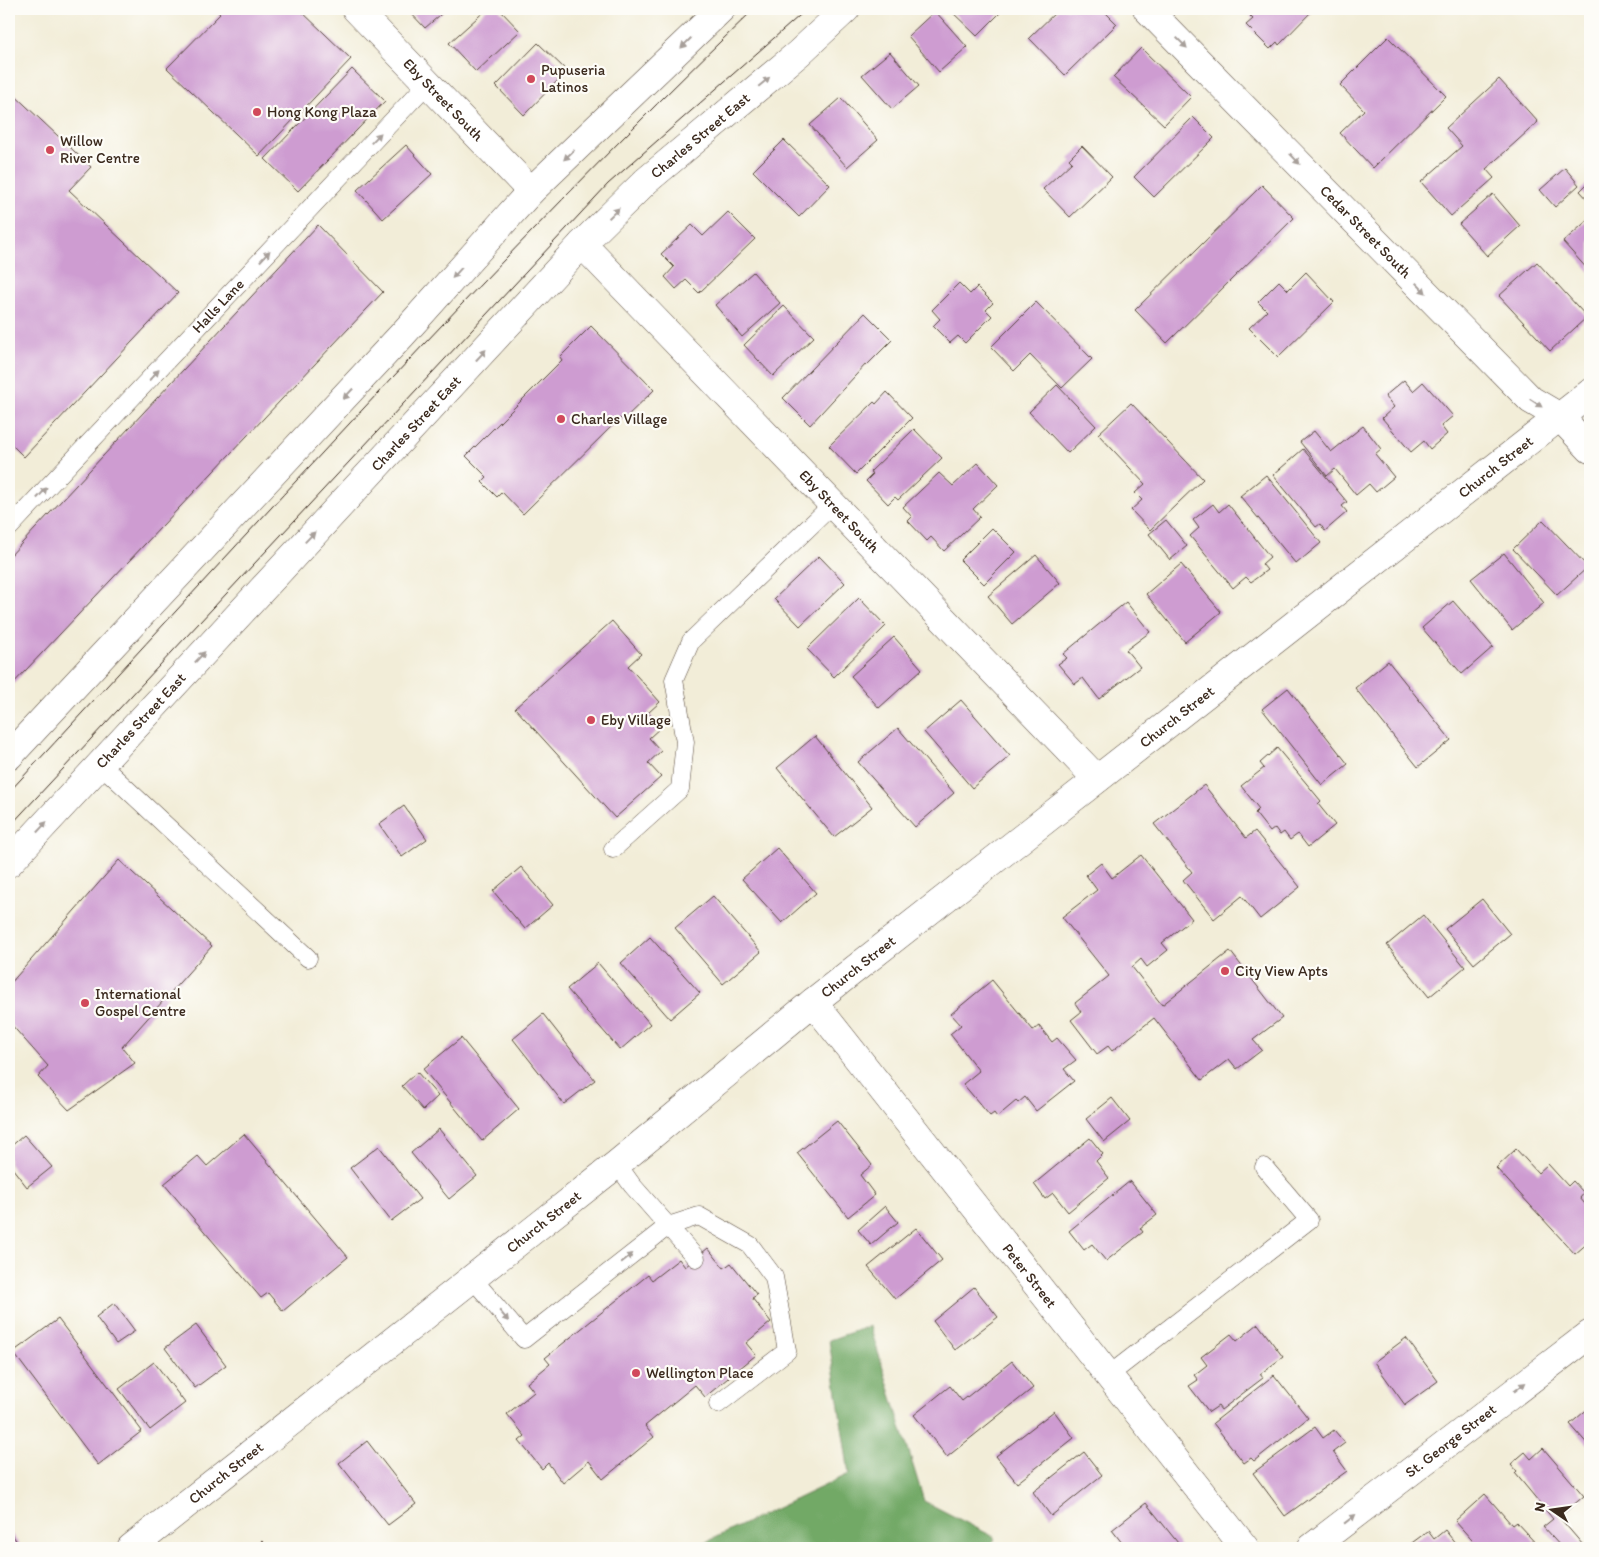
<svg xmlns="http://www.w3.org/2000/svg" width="1599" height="1557" font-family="Itim,sans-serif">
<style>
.forest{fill:#72a966;stroke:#566a42}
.building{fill:#ce9cd1}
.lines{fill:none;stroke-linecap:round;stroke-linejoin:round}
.lane-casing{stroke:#56473a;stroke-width:19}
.street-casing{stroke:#56473a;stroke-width:29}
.secondary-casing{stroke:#56473a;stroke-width:29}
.lane{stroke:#fff;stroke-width:18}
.street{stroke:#fff;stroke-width:28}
.secondary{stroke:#fff;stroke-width:28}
.tram{stroke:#3b2a1e;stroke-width:1}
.oneway{fill:#a79f9a}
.poi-dot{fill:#d1495b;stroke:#fdfcf7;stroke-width:2}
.labels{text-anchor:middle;stroke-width:4.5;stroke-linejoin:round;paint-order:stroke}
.poi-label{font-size:15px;fill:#3b2a1e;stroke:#fdfcf7;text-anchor:start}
.street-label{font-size:15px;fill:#3b2a1e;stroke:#fdfcf7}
</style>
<rect width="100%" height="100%" fill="#fdfcf7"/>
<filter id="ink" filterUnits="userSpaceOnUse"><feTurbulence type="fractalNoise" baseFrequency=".02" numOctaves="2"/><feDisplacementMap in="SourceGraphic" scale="10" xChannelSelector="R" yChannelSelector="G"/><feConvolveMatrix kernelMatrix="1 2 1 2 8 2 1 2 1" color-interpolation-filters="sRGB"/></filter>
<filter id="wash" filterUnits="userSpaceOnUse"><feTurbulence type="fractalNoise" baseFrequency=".0096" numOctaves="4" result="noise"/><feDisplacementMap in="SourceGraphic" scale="20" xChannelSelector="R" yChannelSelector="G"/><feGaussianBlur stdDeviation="1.12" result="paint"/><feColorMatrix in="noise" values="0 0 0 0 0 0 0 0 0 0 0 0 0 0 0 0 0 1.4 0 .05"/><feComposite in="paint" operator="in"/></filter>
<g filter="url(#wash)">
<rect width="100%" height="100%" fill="#f2edd8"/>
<path class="forest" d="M 870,1326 L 924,1501 L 994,1537 L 991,1548 L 693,1548 L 849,1474 L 829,1340 Z"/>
<g id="blocks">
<path class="building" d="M 215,9 L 299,9 L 351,59 L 259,156 L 167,68 L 220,14 Z
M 407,9 L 447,9 L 425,28 Z
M 487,9 L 499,9 L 520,31 L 476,72 L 449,43 Z
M 949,9 L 998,9 L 1001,12 L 977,36 Z
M 1059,9 L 1102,9 L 1117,24 L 1065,75 L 1029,38 Z
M 1257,9 L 1314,9 L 1279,45 L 1277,42 L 1270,49 L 1246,25 L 1253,19 L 1250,16 Z
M 935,11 L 967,47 L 939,72 L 908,36 Z
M 1388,37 L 1446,96 L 1373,168 L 1340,133 L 1364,110 L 1340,85 Z
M 538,43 L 567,71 L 524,115 L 496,86 Z
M 1141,48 L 1191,97 L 1164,125 L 1113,77 Z
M 890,52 L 919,86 L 892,109 L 862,75 Z
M 352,69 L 385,101 L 298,191 L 265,159 Z
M 1499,79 L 1538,122 L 1486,169 L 1494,178 L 1451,216 L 1421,182 L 1462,146 L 1446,128 Z
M 9,90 L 91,167 L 69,190 L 178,293 L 24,457 L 9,442 Z
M 841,98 L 878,140 L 847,167 L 810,125 Z
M 1193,117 L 1214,138 L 1154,197 L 1134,177 Z
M 784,140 L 830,185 L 799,217 L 753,171 Z
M 406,145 L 432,174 L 383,219 L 357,190 Z
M 1082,146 L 1112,177 L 1070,217 L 1043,189 L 1072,162 L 1069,159 Z
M 1565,168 L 1579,185 L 1555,207 L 1540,190 Z
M 1590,181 L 1590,202 L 1580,191 Z
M 1262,185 L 1294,218 L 1167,343 L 1135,310 Z
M 1493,194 L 1520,226 L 1487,256 L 1459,224 Z
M 728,212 L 755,239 L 699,293 L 686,280 L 676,289 L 665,277 L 674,267 L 661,254 L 692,225 L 703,236 Z
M 1590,218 L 1590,272 L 1563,242 Z
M 318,225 L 383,292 L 9,688 L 9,557 Z
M 1537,262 L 1587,317 L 1550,351 L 1499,296 Z
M 753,272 L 780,303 L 742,337 L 715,305 Z
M 1306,272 L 1334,302 L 1278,357 L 1249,328 L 1267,311 L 1258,302 L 1279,281 L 1288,290 Z
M 959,283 L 970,294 L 977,287 L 993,303 L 986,310 L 992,316 L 965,343 L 958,336 L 950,343 L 933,326 L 940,319 L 932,310 Z
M 1036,302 L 1092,359 L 1062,388 L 1030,355 L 1014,371 L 991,347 Z
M 784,306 L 814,337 L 773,376 L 744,345 Z
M 865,313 L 892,340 L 867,365 L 866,364 L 810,425 L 783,398 Z
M 591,326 L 654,390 L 623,420 L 620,418 L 523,514 L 502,492 L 497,497 L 482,482 L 487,477 L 466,456 L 562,360 L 560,357 Z
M 1404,380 L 1413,391 L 1423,382 L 1453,416 L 1441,426 L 1447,434 L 1430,449 L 1424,441 L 1411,452 L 1382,418 L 1394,407 L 1385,396 Z
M 1057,385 L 1096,426 L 1068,453 L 1029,412 Z
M 887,392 L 912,418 L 856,474 L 829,446 L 874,402 L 876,404 Z
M 1131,403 L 1203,479 L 1150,530 L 1131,510 L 1142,500 L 1135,493 L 1145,484 L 1098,434 Z
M 1363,426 L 1381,449 L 1375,454 L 1394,477 L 1376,492 L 1369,484 L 1356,495 L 1335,469 L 1327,476 L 1300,442 L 1314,431 L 1331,452 Z
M 914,429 L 942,458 L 898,500 L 895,497 L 888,504 L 866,481 L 873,474 L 870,472 Z
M 1303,449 L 1347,502 L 1342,506 L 1347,512 L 1325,531 L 1320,524 L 1316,527 L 1273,475 Z
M 978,463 L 998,485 L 973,509 L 980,517 L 944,551 L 931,537 L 927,541 L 908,521 L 912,517 L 903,507 L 939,473 L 953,486 Z
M 1266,475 L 1321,543 L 1296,564 L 1240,496 Z
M 1213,504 L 1219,512 L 1228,504 L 1270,557 L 1262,564 L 1267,570 L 1251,582 L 1246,577 L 1233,588 L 1190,536 L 1199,528 L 1193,520 Z
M 1166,520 L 1187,546 L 1170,560 L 1149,534 Z
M 1543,520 L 1588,567 L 1557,595 L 1513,549 Z
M 992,528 L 1016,552 L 984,584 L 960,560 Z
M 1504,553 L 1544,603 L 1512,630 L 1471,579 Z
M 1036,555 L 1060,583 L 1012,624 L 988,596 Z
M 819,556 L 845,583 L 800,626 L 774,599 Z
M 1181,564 L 1221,612 L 1185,642 L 1146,594 Z
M 859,598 L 886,626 L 834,677 L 807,649 Z
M 1453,601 L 1493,647 L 1462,674 L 1422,628 Z
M 1126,602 L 1150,632 L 1126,650 L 1140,667 L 1099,699 L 1083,678 L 1075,684 L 1058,664 L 1067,658 L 1063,654 Z
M 612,621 L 641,654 L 628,666 L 660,702 L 648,713 L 661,727 L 649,738 L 661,751 L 648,763 L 661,777 L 615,818 L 515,708 Z
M 894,637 L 922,669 L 879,708 L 851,676 Z
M 1388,661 L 1451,740 L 1418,767 L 1355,688 Z
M 1288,688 L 1348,764 L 1322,785 L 1262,709 Z
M 961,700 L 1010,756 L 972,788 L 924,732 Z
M 898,728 L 954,793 L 915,827 L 858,762 Z
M 815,736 L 872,807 L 834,837 L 777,768 Z
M 1277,748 L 1321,801 L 1318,804 L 1335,825 L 1308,847 L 1298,834 L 1290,840 L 1284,832 L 1280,835 L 1275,828 L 1270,832 L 1255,813 L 1259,809 L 1241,786 L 1264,768 L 1260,763 Z
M 1204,785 L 1246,838 L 1255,831 L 1300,887 L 1260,919 L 1242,896 L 1214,919 L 1183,880 L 1192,872 L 1154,824 Z
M 404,806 L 427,839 L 402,857 L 379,824 Z
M 777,848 L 816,893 L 782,923 L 742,879 Z
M 1141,855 L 1192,919 L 1162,943 L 1168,950 L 1147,967 L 1141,959 L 1132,967 L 1162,1005 L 1230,951 L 1282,1018 L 1253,1040 L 1262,1050 L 1237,1069 L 1229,1059 L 1202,1080 L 1154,1018 L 1112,1051 L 1108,1046 L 1097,1054 L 1071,1020 L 1081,1012 L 1075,1003 L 1109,976 L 1062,917 L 1097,890 L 1086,875 L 1101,863 L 1112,878 Z
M 119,860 L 212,946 L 122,1047 L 135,1063 L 69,1110 L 38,1077 L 48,1066 L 9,1022 L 9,985 Z
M 521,867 L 553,905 L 525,929 L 493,891 Z
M 713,896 L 761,952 L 723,984 L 675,928 Z
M 1482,899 L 1510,934 L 1474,964 L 1445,929 Z
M 1423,915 L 1465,967 L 1429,997 L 1387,945 Z
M 650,937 L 700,993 L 670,1019 L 621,963 Z
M 598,963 L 650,1024 L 620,1050 L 567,989 Z
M 992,980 L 1033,1030 L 1039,1026 L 1052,1042 L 1057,1038 L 1076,1060 L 1064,1069 L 1074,1081 L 1036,1111 L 1025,1097 L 1018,1103 L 1016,1101 L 997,1117 L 994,1113 L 990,1116 L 963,1084 L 979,1071 L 950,1034 L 961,1025 L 951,1014 Z
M 543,1014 L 595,1080 L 564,1104 L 513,1039 Z
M 461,1038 L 519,1109 L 482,1141 L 423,1069 Z
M 417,1072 L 438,1096 L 423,1110 L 402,1086 Z
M 1112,1098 L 1130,1121 L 1104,1142 L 1086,1119 Z
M 837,1121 L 872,1165 L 860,1175 L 875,1195 L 848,1217 L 797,1153 Z
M 439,1129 L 477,1176 L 449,1199 L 411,1153 Z
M 244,1134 L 348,1257 L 283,1311 L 268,1293 L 261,1298 L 164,1184 L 198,1156 L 207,1166 Z
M 24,1135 L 52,1167 L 27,1187 L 9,1164 L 9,1148 Z
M 1090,1138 L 1103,1154 L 1096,1161 L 1109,1178 L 1068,1212 L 1053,1193 L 1045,1199 L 1034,1184 Z
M 379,1146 L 420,1199 L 391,1221 L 350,1168 Z
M 1516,1149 L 1538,1173 L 1548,1164 L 1568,1186 L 1573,1181 L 1584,1193 L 1580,1198 L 1590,1210 L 1590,1241 L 1575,1254 L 1496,1168 Z
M 1130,1181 L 1157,1215 L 1140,1228 L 1143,1232 L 1106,1261 L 1092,1244 L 1084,1250 L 1069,1231 Z
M 885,1206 L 898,1222 L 871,1245 L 858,1230 Z
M 916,1228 L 942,1260 L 895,1299 L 868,1267 Z
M 708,1248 L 724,1268 L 731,1263 L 757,1295 L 752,1298 L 771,1322 L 746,1343 L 756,1355 L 705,1397 L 695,1385 L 645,1426 L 654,1437 L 603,1479 L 589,1461 L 563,1483 L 548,1463 L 542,1469 L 519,1441 L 525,1436 L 507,1414 L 534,1392 L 527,1383 L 550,1364 L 545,1358 L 648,1275 L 652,1280 L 679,1259 L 685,1267 Z
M 974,1287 L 998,1317 L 955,1350 L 933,1321 Z
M 114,1303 L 135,1331 L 116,1344 L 96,1317 Z
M 58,1319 L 142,1431 L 98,1465 L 13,1352 Z
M 1258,1324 L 1283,1357 L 1260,1374 L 1263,1378 L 1221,1410 L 1218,1406 L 1209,1412 L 1189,1386 L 1198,1380 L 1194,1375 L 1207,1365 L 1201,1357 L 1231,1334 L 1237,1341 Z
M 196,1325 L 226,1365 L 195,1388 L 165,1348 Z
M 1406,1338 L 1438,1381 L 1405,1405 L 1374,1362 Z
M 1012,1361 L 1033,1388 L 947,1457 L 914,1415 L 950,1386 L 962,1401 Z
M 154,1362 L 185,1403 L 150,1430 L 119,1389 Z
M 1274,1375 L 1308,1418 L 1254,1461 L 1251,1458 L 1244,1463 L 1213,1423 Z
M 1590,1407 L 1590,1447 L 1570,1424 Z
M 1054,1411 L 1074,1438 L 1017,1483 L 996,1456 Z
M 1315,1427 L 1323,1438 L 1334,1430 L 1345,1443 L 1333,1452 L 1347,1471 L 1285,1516 L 1253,1473 Z
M 367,1441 L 416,1504 L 388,1525 L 339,1463 Z
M 1543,1448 L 1584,1496 L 1559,1517 L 1583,1545 L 1579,1548 L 1562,1548 L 1543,1527 L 1553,1519 L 1515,1473 L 1517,1471 L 1511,1464 L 1525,1452 L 1531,1459 Z
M 1084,1452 L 1102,1475 L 1051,1516 L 1033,1492 Z
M 1485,1494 L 1512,1525 L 1516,1522 L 1540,1548 L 1479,1548 L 1455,1521 Z
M 1146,1503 L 1182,1548 L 1126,1548 L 1112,1530 Z
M 1445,1530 L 1459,1548 L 1412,1548 L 1409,1545 L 1428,1531 L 1434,1539 Z
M 9,1531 L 22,1548 L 9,1548 Z
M 262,1541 L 268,1548 L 253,1548 Z"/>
</g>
</g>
<g filter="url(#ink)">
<use href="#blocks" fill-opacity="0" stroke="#56473a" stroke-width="1"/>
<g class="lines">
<defs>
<g id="lane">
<path id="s1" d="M 9,528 L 428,83"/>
<path d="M 100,764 L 308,958"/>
<path d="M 613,849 L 680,789 L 685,742 L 674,680 L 691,641 L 833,504"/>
<path d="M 617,1164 L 632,1185 L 696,1258"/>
<path d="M 472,1278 L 524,1339 L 668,1226 L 699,1216 L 750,1245 L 774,1277 L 787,1351 L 718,1404"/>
<path d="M 1109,1375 L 1309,1220 L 1264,1167"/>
</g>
<g id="street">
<path id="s2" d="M 356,9 L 531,191"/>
<path id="s3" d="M 1147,9 L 1531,400 L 1560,417 L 1590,449"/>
<path id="s4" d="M 582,244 L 1097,779"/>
<path id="s5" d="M 813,1002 L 1245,1548"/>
<path id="s6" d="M 131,1548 L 617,1164 L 813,1002 L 1590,393"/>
<path id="s7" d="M 1311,1548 L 1590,1334"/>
</g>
<g id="secondary">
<path d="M 9,756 L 402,335 L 531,191 L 721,9"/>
<path id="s8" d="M 9,863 L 582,244 L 646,181 L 799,53 L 846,9"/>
</g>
</defs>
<use href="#lane" class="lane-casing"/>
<use href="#street" class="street-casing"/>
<use href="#secondary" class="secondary-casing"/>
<use href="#lane" class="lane"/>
<use href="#street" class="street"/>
<use href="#secondary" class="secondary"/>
<path class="tram" d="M 9,792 C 254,528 494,259 754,9
M 9,827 L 608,184 L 807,9"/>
</g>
<defs><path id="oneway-solid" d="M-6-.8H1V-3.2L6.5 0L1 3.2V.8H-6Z" transform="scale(1.25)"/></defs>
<g class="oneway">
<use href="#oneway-solid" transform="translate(686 43) rotate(135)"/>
<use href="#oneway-solid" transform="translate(1182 43) rotate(45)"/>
<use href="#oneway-solid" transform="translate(764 82) rotate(-40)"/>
<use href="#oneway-solid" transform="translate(376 138) rotate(-46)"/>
<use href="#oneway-solid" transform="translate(569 155) rotate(137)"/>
<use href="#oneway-solid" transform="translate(1295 159) rotate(47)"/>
<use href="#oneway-solid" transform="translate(614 213) rotate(-44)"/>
<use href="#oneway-solid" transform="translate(265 256) rotate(-47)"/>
<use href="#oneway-solid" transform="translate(457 273) rotate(132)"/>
<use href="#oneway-solid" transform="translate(1421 288) rotate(45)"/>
<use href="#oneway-solid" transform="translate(481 355) rotate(-47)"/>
<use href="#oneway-solid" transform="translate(154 375) rotate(-47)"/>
<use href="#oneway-solid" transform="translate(348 394) rotate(133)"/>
<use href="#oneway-solid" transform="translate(1536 403) rotate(34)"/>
<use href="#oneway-solid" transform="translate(42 493) rotate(-47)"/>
<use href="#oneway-solid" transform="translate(310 537) rotate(-46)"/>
<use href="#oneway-solid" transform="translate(200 657) rotate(-47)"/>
<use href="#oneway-solid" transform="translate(42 827) rotate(-47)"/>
<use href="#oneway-solid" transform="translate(627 1258) rotate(-38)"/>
<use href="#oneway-solid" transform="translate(504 1316) rotate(50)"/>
<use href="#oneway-solid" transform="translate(1520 1387) rotate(-38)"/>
<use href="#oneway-solid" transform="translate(1350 1519) rotate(-38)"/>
</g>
</g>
<g class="poi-dot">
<circle cx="531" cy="79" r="5"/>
<circle cx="257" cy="112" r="5"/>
<circle cx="50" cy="150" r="5"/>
<circle cx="561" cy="419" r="5"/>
<circle cx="591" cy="720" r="5"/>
<circle cx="1225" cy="971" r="5"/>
<circle cx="85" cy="1003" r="5"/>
<circle cx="636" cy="1373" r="5"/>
</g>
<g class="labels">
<g class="poi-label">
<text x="541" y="75">Pupuseria<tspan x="541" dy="17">Latinos</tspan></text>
<text x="267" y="117">Hong Kong Plaza</text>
<text x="60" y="146">Willow<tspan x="60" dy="17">River Centre</tspan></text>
<text x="571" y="424">Charles Village</text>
<text x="601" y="725">Eby Village</text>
<text x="1235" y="976">City View Apts</text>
<text x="95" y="999">International<tspan x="95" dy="17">Gospel Centre</tspan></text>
<text x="646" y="1378">Wellington Place</text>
</g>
<g class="street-label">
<text dy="5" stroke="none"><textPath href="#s2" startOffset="126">Eby Street South</textPath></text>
<text dy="5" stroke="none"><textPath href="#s8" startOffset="1004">Charles Street East</textPath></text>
<text dy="5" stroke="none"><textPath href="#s3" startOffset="312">Cedar Street South</textPath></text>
<text dy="5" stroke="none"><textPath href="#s1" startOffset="305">Halls Lane</textPath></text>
<text dy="5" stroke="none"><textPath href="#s8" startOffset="599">Charles Street East</textPath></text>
<text dy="5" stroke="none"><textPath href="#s6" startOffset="1741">Church Street</textPath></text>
<text dy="5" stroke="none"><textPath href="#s4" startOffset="371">Eby Street South</textPath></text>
<text dy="5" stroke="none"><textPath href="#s6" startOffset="1336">Church Street</textPath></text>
<text dy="5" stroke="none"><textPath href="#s8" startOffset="194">Charles Street East</textPath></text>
<text dy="5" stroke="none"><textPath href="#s6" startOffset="931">Church Street</textPath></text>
<text dy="5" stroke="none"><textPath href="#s6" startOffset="526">Church Street</textPath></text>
<text dy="5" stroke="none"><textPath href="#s5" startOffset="349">Peter Street</textPath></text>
<text dy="5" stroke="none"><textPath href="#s7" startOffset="176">St. George Street</textPath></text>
<text dy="5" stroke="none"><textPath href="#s6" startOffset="121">Church Street</textPath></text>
</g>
</g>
<rect width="1599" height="1557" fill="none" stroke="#fdfcf7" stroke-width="30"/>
<g transform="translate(1552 1510) rotate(283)" stroke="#fdfcf7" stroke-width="4" paint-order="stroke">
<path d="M0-4L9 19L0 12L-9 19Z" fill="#3b2a1e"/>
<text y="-8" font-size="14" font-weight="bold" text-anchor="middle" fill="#3b2a1e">N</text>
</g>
</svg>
